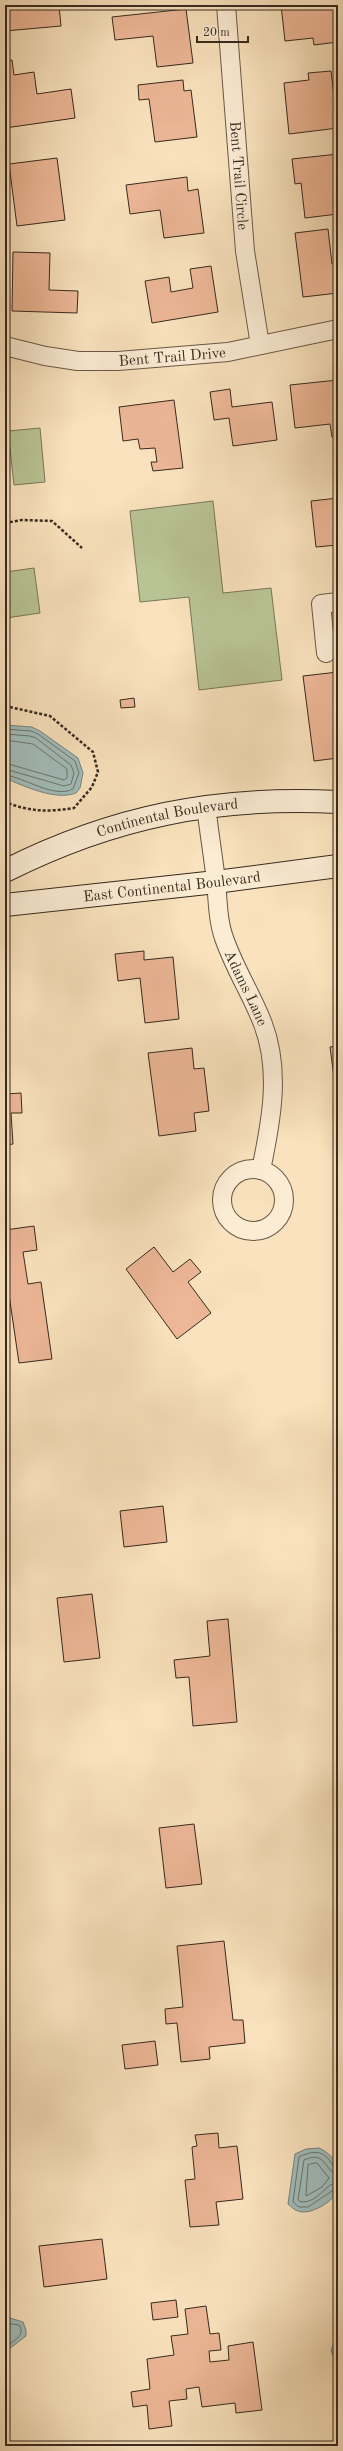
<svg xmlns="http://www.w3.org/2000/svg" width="343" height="2451" font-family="'Old Standard TT',serif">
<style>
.green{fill:#b9c495;stroke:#78775a}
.water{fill:#a1bcba;stroke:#77827c}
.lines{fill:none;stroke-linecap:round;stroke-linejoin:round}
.shore{stroke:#6c736c;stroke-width:1}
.building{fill:#edb797;stroke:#372a1e}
.minor-casing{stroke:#685846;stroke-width:20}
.secondary-casing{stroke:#372a1e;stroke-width:24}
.path{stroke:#372a1e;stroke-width:2.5;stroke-dasharray:3 2;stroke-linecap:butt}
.minor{stroke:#fbecd4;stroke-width:18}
.secondary{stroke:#fbecd4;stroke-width:22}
.labels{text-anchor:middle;stroke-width:3;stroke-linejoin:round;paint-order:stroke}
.street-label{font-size:15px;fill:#372a1e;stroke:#fbecd4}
</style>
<rect width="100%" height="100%" fill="#f9e2bd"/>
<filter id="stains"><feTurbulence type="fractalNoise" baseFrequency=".005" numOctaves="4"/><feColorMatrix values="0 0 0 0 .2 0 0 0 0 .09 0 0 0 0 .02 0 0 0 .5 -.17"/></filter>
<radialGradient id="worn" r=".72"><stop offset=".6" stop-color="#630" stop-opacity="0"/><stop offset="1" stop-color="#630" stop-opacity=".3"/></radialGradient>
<path class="green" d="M 40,428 L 45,482 L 14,485 L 8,431 Z
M 213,501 L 223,593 L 271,588 L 282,680 L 199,690 L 189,597 L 140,602 L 130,511 Z
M 34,568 L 40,613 L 6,618 L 5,572 Z"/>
<path class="water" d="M 5,725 L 32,727 L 40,731 L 78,758 L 83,773 L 80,788 L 76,793 C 55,801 24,786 5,778 Z
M 319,2148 C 335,2155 343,2171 338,2189 C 335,2201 310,2216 298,2211 C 294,2210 291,2206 288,2204 L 295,2154 L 306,2149 Z
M 10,2318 L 23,2322 L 26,2330 L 26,2336 L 5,2352 L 5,2319 Z
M 338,2337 L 338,2366 L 331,2351 L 335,2339 Z"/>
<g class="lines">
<path class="shore" d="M 5,729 L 31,731 L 38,734 L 75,761 L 79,773 L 73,789 C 54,799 24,777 5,775
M 5,734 L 30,736 L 36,738 L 71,765 L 74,773 L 71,784 L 64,786 L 5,769
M 5,740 L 33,744 L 67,769 L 67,778 L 64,780 L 5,763
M 317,2163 L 329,2178 L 322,2187 L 306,2196 L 308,2165 Z
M 338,2168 L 333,2166 C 325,2151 316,2149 299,2157 L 293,2202 L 299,2207 L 308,2207 L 338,2187
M 338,2173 L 331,2171 C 322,2160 320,2153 304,2160 L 298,2200 L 301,2202 C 319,2203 325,2183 338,2182
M 5,2323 L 19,2325 C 26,2336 13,2341 5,2347"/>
</g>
<path class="building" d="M 5,5 L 17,5 L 18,9 L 59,5 L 61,26 L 5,31 Z
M 281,5 L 335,5 L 338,42 L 314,45 L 313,38 L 285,41 Z
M 186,9 L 193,63 L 157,67 L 153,36 L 115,40 L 112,17 Z
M 12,60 L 14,75 L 34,72 L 37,94 L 71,89 L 75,118 L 5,128 L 5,61 Z
M 331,71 L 338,128 L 289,134 L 284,83 L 309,80 L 308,73 Z
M 183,80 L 184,91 L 191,90 L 197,137 L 155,142 L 149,99 L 139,100 L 138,85 Z
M 338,154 L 338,214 L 305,218 L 301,183 L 295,184 L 292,159 Z
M 57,158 L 65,220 L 17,226 L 9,164 Z
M 187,177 L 188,191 L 198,189 L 204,233 L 164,238 L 160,210 L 130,214 L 126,185 Z
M 328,229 L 332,264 L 338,263 L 338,293 L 303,297 L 295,233 Z
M 13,252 L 50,253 L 49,290 L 78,291 L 77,313 L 12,311 Z
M 211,266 L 218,312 L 152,323 L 145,281 L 169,277 L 171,292 L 193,288 L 190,269 Z
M 338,380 L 338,436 L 332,437 L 330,424 L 295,428 L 290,385 Z
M 230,389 L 232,407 L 272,402 L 277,440 L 233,446 L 229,418 L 214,420 L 210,392 Z
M 174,400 L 183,468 L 153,471 L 151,462 L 157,462 L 155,448 L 140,449 L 138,439 L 123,441 L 119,407 Z
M 338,498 L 338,545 L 316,547 L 311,501 Z
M 338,672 L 338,758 L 314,761 L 303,676 Z
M 134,698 L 135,707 L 121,708 L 120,700 Z
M 335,948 L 338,948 L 338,965 L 337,965 Z
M 144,951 L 144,960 L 173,957 L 179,1019 L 145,1023 L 140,978 L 118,981 L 115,954 Z
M 338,1046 L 338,1107 L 330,1047 Z
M 192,1048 L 194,1069 L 204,1068 L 209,1111 L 194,1113 L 196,1131 L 159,1136 L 148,1053 Z
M 21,1093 L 22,1113 L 11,1113 L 13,1144 L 5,1145 L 5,1094 Z
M 34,1226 L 37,1250 L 23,1252 L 28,1284 L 41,1282 L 52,1359 L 19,1363 L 7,1281 L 5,1281 L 5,1230 Z
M 154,1247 L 173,1272 L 190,1259 L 201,1272 L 188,1282 L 211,1313 L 177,1339 L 126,1269 Z
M 163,1506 L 167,1542 L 124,1547 L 120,1511 Z
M 92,1594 L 100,1658 L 64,1662 L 57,1598 Z
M 228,1619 L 237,1722 L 193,1726 L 189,1677 L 176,1678 L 174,1660 L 210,1656 L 207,1621 Z
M 194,1824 L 202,1884 L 166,1888 L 159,1828 Z
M 224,1941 L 233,2020 L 243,2020 L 245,2043 L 209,2047 L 210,2059 L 181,2062 L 177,2023 L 166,2024 L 165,2009 L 183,2007 L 177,1946 Z
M 155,2041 L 158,2065 L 125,2069 L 122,2045 Z
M 218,2133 L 219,2148 L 237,2146 L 243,2199 L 216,2202 L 219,2225 L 190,2227 L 185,2180 L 195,2179 L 192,2147 L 197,2146 L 195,2135 Z
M 102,2239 L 107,2279 L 44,2287 L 39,2246 Z
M 176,2300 L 178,2317 L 153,2320 L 151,2303 Z
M 206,2306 L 210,2334 L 219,2333 L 221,2350 L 209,2351 L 210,2362 L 229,2360 L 228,2346 L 253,2342 L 262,2410 L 236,2413 L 235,2403 L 202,2407 L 199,2387 L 186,2389 L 187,2399 L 169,2401 L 172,2426 L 149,2429 L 147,2405 L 133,2407 L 131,2392 L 150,2389 L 147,2359 L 174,2355 L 171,2336 L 188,2334 L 185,2309 Z"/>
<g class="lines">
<defs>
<g id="minor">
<path id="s1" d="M 226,5 L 245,251 L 260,345"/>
<path id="s2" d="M 5,346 L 45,356 L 78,361 L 118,361 L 228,352 L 338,329"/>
<path d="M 326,653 L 321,604 L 338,602"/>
<path id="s3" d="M 206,806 C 209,831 213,856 216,881 C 218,899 217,917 223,935 C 233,966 251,993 263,1024 C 281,1071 271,1122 261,1170"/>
<circle cx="253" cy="1200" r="31"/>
</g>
<g id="secondary">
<path id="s4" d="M 5,871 C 114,816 217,796 338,802"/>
<path id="s5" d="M 5,905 L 216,882 L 338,866"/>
</g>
</defs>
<use href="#minor" class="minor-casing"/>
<use href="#secondary" class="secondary-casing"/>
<path class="path" d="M 5,523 L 22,520 L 52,521 L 82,548
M 5,706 L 50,716 L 93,752 L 98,772 L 92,787 L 74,808 C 47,812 31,812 5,802"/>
<use href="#minor" class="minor"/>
<use href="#secondary" class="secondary"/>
</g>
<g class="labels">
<g class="street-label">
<text dy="5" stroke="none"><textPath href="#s1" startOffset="171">Bent Trail Circle</textPath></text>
<text dy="5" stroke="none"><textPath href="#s2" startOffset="169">Bent Trail Drive</textPath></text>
<text dy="5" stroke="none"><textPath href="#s4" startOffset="172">Continental Boulevard</textPath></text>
<text dy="5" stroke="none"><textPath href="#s5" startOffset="168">East Continental Boulevard</textPath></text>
<text dy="5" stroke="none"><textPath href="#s3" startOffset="188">Adams Lane</textPath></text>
</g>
</g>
<rect width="343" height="2451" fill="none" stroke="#f9e2bd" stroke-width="20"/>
<rect x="6" y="6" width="331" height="2439" fill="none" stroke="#372a1e" stroke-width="2"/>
<rect x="10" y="10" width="323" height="2431" fill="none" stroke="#372a1e"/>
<path d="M197 36v6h51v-6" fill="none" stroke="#372a1e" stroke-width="2"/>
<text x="203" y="36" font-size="12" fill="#372a1e" stroke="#fbecd4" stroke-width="3" paint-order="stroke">20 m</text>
<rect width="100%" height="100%" filter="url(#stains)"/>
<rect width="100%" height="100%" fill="url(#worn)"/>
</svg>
